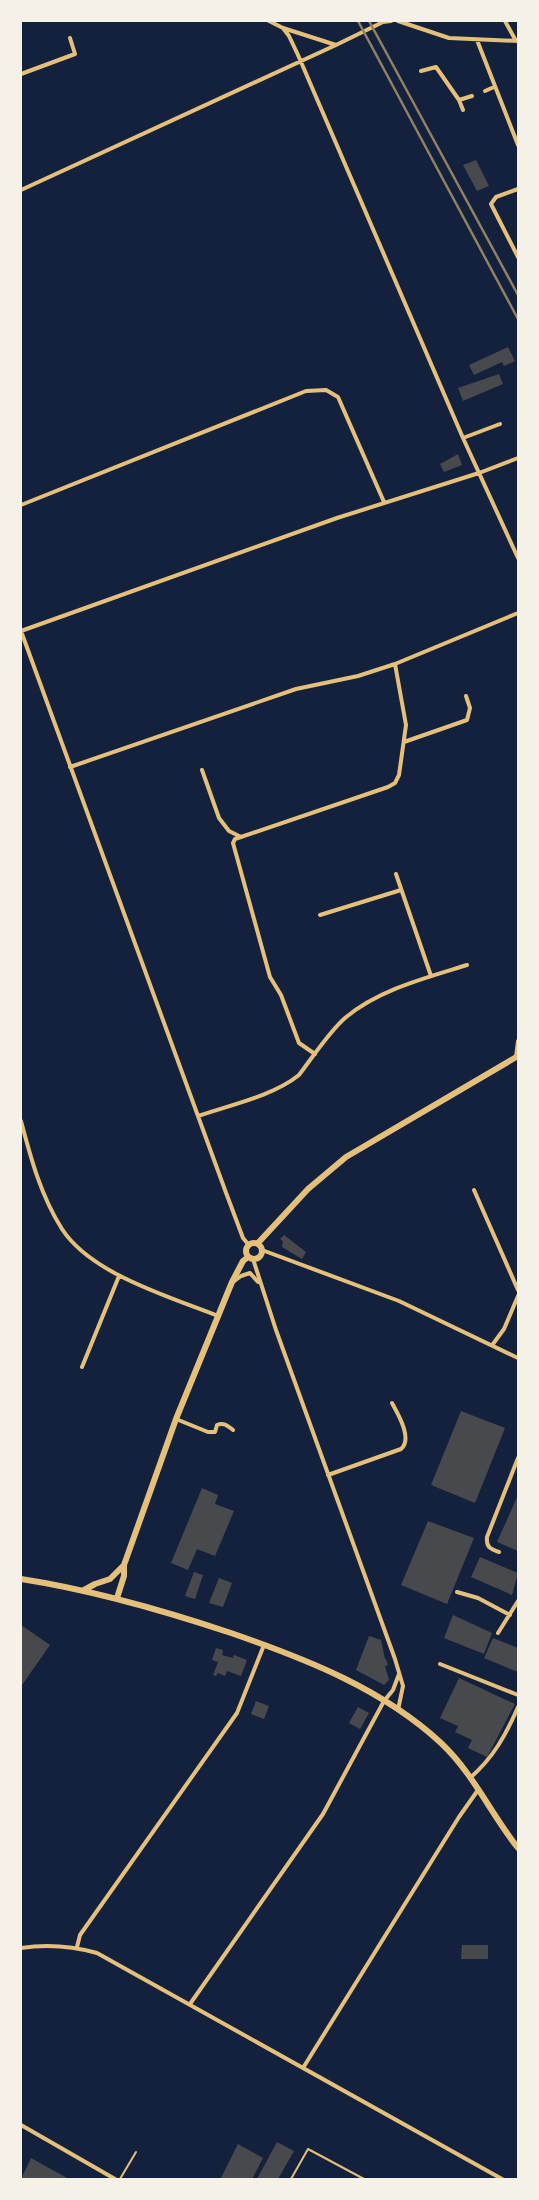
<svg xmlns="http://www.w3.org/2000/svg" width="539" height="2200" font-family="Inter,sans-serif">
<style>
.building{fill:#48494c}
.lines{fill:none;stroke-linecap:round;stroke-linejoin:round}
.service{stroke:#e5c07b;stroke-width:2}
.minor{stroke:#e5c07b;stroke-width:4}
.primary{stroke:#e5c07b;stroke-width:6}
.rail{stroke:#918062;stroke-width:2.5}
</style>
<rect width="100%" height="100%" fill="#14213d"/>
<path class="building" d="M 476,160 L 489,186 L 477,191 L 463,165 Z
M 508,347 L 515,361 L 504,366 L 502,362 L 474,375 L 469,365 Z
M 499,374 L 503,384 L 463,401 L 458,388 Z
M 458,454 L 462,465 L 444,472 L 440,464 Z
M 284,1235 L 306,1252 L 302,1259 L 282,1247 L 283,1241 L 280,1239 Z
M 461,1411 L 505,1428 L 475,1503 L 431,1485 Z
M 202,1488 L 218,1495 L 215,1504 L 234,1511 L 215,1556 L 197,1549 L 188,1570 L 171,1563 Z
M 518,1495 L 518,1551 L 497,1542 Z
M 428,1521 L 474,1538 L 447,1604 L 401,1585 Z
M 480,1557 L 518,1573 L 512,1595 L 471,1577 Z
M 194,1572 L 203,1575 L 195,1599 L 185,1596 Z
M 219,1578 L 232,1583 L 223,1607 L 209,1603 Z
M 453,1615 L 492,1633 L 484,1654 L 444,1638 Z
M 21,1625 L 50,1645 L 22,1685 L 21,1684 Z
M 369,1636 L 381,1640 L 385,1659 L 386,1659 L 388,1665 L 385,1666 L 389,1680 L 384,1685 L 356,1670 Z
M 493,1638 L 518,1648 L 518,1672 L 484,1658 Z
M 216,1648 L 223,1650 L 222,1655 L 233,1658 L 234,1655 L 247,1660 L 241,1676 L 227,1671 L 225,1676 L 218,1673 L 216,1676 L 213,1675 L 218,1662 L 212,1660 Z
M 459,1678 L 515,1704 L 487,1757 L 468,1748 L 472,1740 L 455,1732 L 458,1726 L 440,1718 Z
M 256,1701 L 269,1706 L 264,1719 L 251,1714 Z
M 358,1707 L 369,1713 L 360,1729 L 349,1723 Z
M 462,1945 L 488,1945 L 488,1959 L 461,1959 Z
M 277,2142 L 294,2151 L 278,2179 L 257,2179 Z
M 238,2144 L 263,2158 L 252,2179 L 223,2179 L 221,2178 Z
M 31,2158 L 69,2179 L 21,2179 Z"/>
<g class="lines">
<path class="service" d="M 120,2179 L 136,2152
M 291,2179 L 308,2149 L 364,2179"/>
<path class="minor" d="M 269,21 L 283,28 L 336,45
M 398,21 L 449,38 L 518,41
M 505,21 L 516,41
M 283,28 L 289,36 L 298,55 L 463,438 L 518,558
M 477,40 L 518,145
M 421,71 L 436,67 L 459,100 L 472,96
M 21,74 L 75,54 L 70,38
M 485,91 L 494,87
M 459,100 L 463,110
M 518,189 L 496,197 L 491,204 L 518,257
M 21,190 L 336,45 L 383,22 L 391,21
M 463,438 L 500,424
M 21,505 L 306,391 L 326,390 L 338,397 L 384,502
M 21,631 L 225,1190 L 243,1238 L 248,1244
M 21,631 L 337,518 L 479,473 L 518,458
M 404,742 L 467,720 L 470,708 L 466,696
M 70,767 L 296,689 L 358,676 L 395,664 L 518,613
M 202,770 L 219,818 L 229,831 L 241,837
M 396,874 L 431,976
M 320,915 L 401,890
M 315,1054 L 299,1043 L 281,995 L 270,977 L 233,843 L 235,839 L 388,787 L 395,783 L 399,775 L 406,725 L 395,664
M 516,1057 L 518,1041
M 198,1116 C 230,1105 273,1096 299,1075 C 312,1058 329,1032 345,1018 C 378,990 425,978 467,965
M 21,1121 C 31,1159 41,1196 62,1229 C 91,1274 170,1297 218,1316
M 474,1190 L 518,1290
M 262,1250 L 399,1301 L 518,1358
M 253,1259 L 276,1330 L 395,1659 L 403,1686 L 398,1710
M 233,1282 L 241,1276 L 250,1273 L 258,1282
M 493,1344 L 504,1329 L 518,1296
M 82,1367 L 119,1276
M 176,1419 L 208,1432 L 215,1432 L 217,1425 C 224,1422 228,1426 233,1430
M 328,1475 L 401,1449 C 413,1439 398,1414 392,1403
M 499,1552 C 490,1549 486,1547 487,1537 L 518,1458
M 457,1592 L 478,1598 L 510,1615
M 498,1633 L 518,1601
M 440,1664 L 518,1695
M 470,1778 C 493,1758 506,1735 518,1707
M 77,1947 L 80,1935 L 237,1713 L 264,1645
M 21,1948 C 47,1944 72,1946 97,1953 L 502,2179
M 190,2004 L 323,1814 L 384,1701 L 393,1690 L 399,1674
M 303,2068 L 459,1817 L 478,1790
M 21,2125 L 115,2179"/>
<path class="primary" d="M246 1251a8 8 0 1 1 16 0a8 8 0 1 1-16 0Z
M 258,1243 L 308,1189 L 346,1157 L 518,1056
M 21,1579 C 93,1590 162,1610 231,1633 C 306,1659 383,1689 441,1743 C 473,1773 491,1814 518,1848
M 84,1590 L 95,1584 L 110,1579 L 124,1565
M 117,1598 L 124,1576 L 124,1565 L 176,1419 L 232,1282 L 243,1261 L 248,1257"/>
<path class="rail" d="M 358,21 L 518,319
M 369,21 L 518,295"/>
</g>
<rect width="539" height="2200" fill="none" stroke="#f6f1e7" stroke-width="44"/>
</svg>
